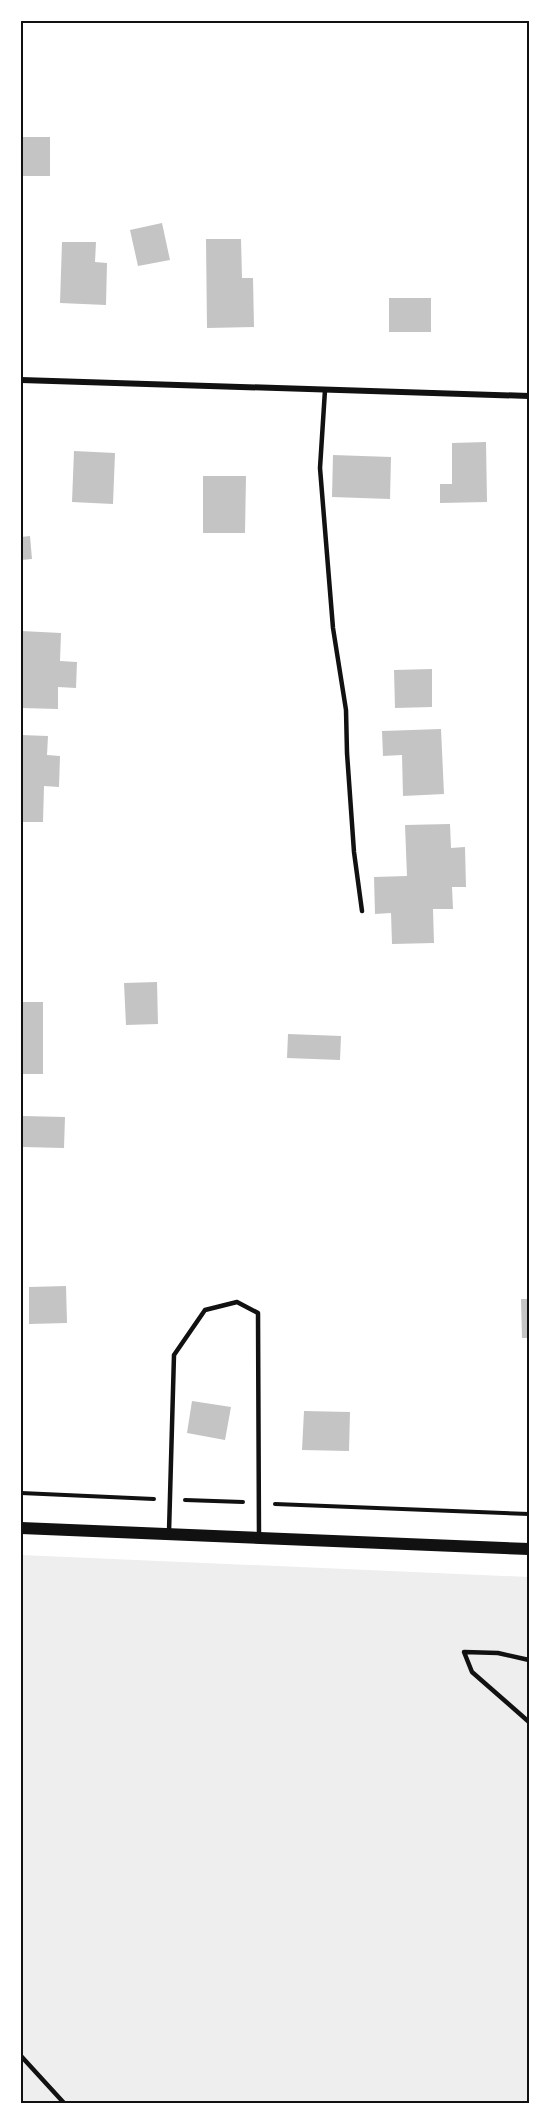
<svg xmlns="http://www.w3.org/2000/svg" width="550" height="2124" font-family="Inter,sans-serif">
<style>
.green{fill:#eee}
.building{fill:#c4c4c4}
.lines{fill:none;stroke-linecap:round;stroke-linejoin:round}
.path{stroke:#111;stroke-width:4}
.service{stroke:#111;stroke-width:4.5}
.minor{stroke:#111;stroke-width:6}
.secondary{stroke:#111;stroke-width:12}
.neatline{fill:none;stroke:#111;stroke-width:2}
</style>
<rect width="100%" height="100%" fill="#fff"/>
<path class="green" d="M 21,1555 L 529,1577 L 529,2103 L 21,2103 Z"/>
<path class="building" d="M 21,137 L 50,137 L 50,176 L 21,176 Z
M 162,223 L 170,260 L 138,266 L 130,230 Z
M 206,239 L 241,239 L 242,278 L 253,278 L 254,327 L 207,328 Z
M 62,242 L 96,242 L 95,262 L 107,263 L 106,305 L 60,303 Z
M 389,298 L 431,298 L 431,332 L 389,332 Z
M 486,442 L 487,502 L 440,503 L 440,484 L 452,484 L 452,443 Z
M 74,451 L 115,453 L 113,504 L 72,502 Z
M 333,455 L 391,457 L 390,499 L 332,497 Z
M 203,476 L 246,476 L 245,533 L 203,533 Z
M 30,536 L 32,559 L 21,560 L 21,537 Z
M 21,631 L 61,633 L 60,661 L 77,662 L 76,688 L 58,687 L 58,709 L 21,708 Z
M 432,669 L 432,707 L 395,708 L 394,670 Z
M 441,729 L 444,794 L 403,796 L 402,755 L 383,756 L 382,731 Z
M 21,735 L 48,736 L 47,755 L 60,756 L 59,787 L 44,786 L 43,822 L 21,822 Z
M 450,824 L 451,848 L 465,847 L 466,887 L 452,887 L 453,909 L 433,909 L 434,943 L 392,944 L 391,913 L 375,914 L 374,877 L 407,876 L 405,825 Z
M 157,982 L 158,1024 L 126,1025 L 124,983 Z
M 21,1002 L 43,1002 L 43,1074 L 21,1074 Z
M 288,1034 L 341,1036 L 340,1060 L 287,1058 Z
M 23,1116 L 65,1117 L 64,1148 L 23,1147 Z
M 66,1286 L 67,1323 L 29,1324 L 29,1287 Z
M 521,1299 L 529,1299 L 529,1338 L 522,1338 Z
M 192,1401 L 231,1407 L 225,1440 L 187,1433 Z
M 304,1411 L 350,1412 L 349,1451 L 302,1450 Z"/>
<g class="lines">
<path class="path" d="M 21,1493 L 154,1499
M 185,1500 L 243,1502
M 275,1504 L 529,1514"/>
<path class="service" d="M 325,390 L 320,468 L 333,628 L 346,710 L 347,753 L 354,852 L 362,911
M 169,1532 L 174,1355 L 205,1310 L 237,1302 L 258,1313 L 259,1538
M 529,1660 L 498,1653 L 464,1652 L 472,1672 L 529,1722
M 21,2056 L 64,2103"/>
<path class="minor" d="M 21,380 L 529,396"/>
<path class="secondary" d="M 21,1528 L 529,1549"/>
</g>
<rect width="550" height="2124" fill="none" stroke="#ffffff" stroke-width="45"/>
<rect x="22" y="22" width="506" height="2080" class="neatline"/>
</svg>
